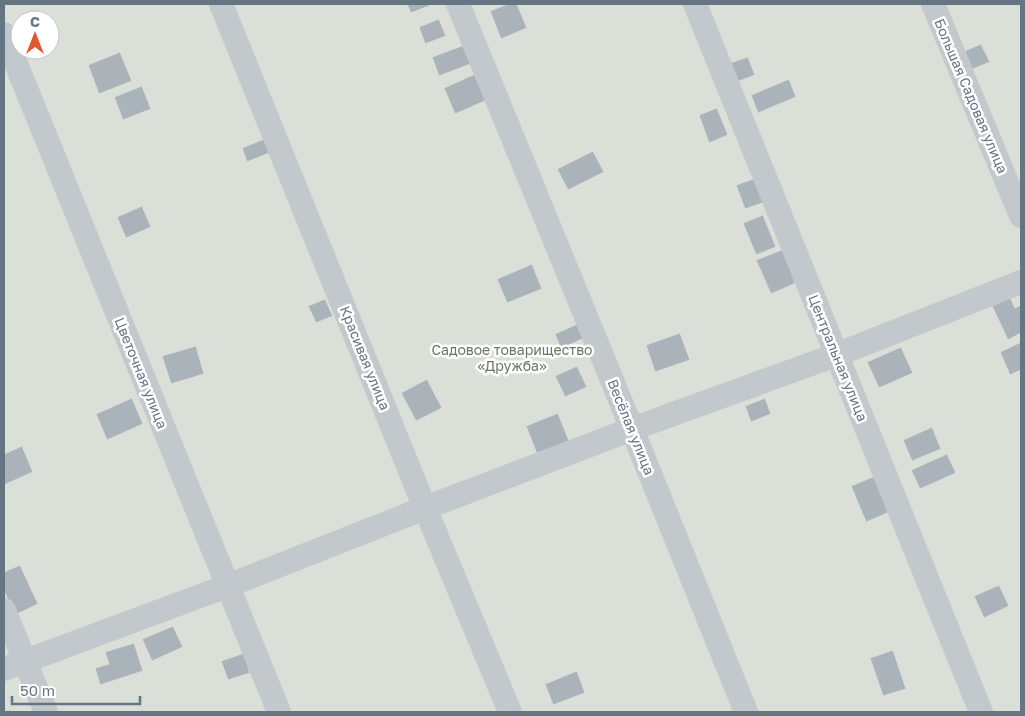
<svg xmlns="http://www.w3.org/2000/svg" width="1025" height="716" font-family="'Golos Text',sans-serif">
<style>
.green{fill:#dadfd7;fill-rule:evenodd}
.building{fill:#aab3b9;stroke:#dcdcda}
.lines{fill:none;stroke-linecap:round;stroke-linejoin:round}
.minor{stroke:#c3c8cc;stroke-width:24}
.labels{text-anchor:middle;stroke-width:5;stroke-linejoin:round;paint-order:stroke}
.street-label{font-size:14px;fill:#657683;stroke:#fff}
.park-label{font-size:14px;fill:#687a64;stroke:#fff}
</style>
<rect width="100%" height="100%" fill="#fafaf8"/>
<path class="green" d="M 4,4 L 1021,4 L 1021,712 L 4,712 ZM 20,20 L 50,20 L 50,50 L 20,50 Z"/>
<path class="building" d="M 407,4 L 434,4 L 411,13 Z
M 508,4 L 517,4 L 527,28 L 501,39 L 490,11 Z
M 439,19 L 446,36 L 425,44 L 419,27 Z
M 467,44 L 473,63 L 439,76 L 432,57 Z
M 981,44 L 990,62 L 968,71 L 960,53 Z
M 120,52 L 132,81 L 99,94 L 88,65 Z
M 748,57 L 755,75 L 737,82 L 730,63 Z
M 475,74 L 487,100 L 455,114 L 444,88 Z
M 789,79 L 796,97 L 758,113 L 751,95 Z
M 142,86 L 151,109 L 123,120 L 114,97 Z
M 717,108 L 728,135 L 709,143 L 699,115 Z
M 269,137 L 274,151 L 247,162 L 242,148 Z
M 593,151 L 604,172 L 568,190 L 557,169 Z
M 759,177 L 768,201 L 745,209 L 736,185 Z
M 142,206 L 151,227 L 126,238 L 117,217 Z
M 763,215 L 776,247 L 756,255 L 743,223 Z
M 784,249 L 798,282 L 771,294 L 756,260 Z
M 532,264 L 542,289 L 507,303 L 497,279 Z
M 1010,297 L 1015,308 L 1021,305 L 1021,333 L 1008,340 L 992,306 Z
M 325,299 L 333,316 L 316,323 L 308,306 Z
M 577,324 L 584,338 L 561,349 L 555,334 Z
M 680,333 L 690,360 L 655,372 L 646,345 Z
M 1021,342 L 1021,370 L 1010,375 L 1000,352 Z
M 196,346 L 204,374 L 171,384 L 162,356 Z
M 901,347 L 913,373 L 879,388 L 867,362 Z
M 577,366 L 587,387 L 565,397 L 555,376 Z
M 427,379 L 442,408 L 416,421 L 401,393 Z
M 132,398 L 143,424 L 107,440 L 96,414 Z
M 765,398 L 771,414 L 751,422 L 745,406 Z
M 558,413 L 571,446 L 539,459 L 526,426 Z
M 932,427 L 941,449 L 912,461 L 903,440 Z
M 22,446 L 33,472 L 4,485 L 4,454 Z
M 947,454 L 956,473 L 920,489 L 911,470 Z
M 875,476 L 890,512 L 866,522 L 851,486 Z
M 20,565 L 38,604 L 15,615 L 4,591 L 4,572 Z
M 999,585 L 1009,606 L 984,618 L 974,596 Z
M 173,626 L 183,647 L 152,661 L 142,639 Z
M 134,643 L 143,671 L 100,685 L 95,668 L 109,664 L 105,652 Z
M 893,650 L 906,689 L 883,696 L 870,658 Z
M 244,653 L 250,673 L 228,680 L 221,661 Z
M 577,671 L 585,693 L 553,705 L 545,684 Z"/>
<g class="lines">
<path class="minor" d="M 221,4 L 425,508 L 510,712
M 458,4 L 632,429 L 746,712
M 695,4 L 981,712
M 933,4 L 1021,216
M 4,34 L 279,712
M 4,610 L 46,712
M 4,669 L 227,586 L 425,508 L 632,429 L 836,355 L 1021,282"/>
</g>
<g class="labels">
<g class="street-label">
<text transform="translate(971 96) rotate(67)" y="5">Большая Садовая улица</text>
<text transform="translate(365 358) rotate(68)" y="5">Красивая улица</text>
<text transform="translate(838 358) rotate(68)" y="5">Центральная улица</text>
<text transform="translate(141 373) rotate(68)" y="5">Цветочная улица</text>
<text transform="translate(631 427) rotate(68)" y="5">Весёлая улица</text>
</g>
<g class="park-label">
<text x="512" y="355">Садовое товарищество<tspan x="512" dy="16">«Дружба»</tspan></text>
</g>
</g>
<rect width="1025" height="716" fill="none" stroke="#657683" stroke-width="10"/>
<g transform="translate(35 35)"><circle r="24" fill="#ffffff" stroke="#c1c8cd"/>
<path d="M0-4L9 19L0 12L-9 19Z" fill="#e4572e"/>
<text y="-8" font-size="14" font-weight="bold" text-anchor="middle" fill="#657683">С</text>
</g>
<path d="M12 696v8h128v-8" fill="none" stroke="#657683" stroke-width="2.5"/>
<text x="20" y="696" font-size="15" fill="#657683" stroke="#ffffff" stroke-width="4" paint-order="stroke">50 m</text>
</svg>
